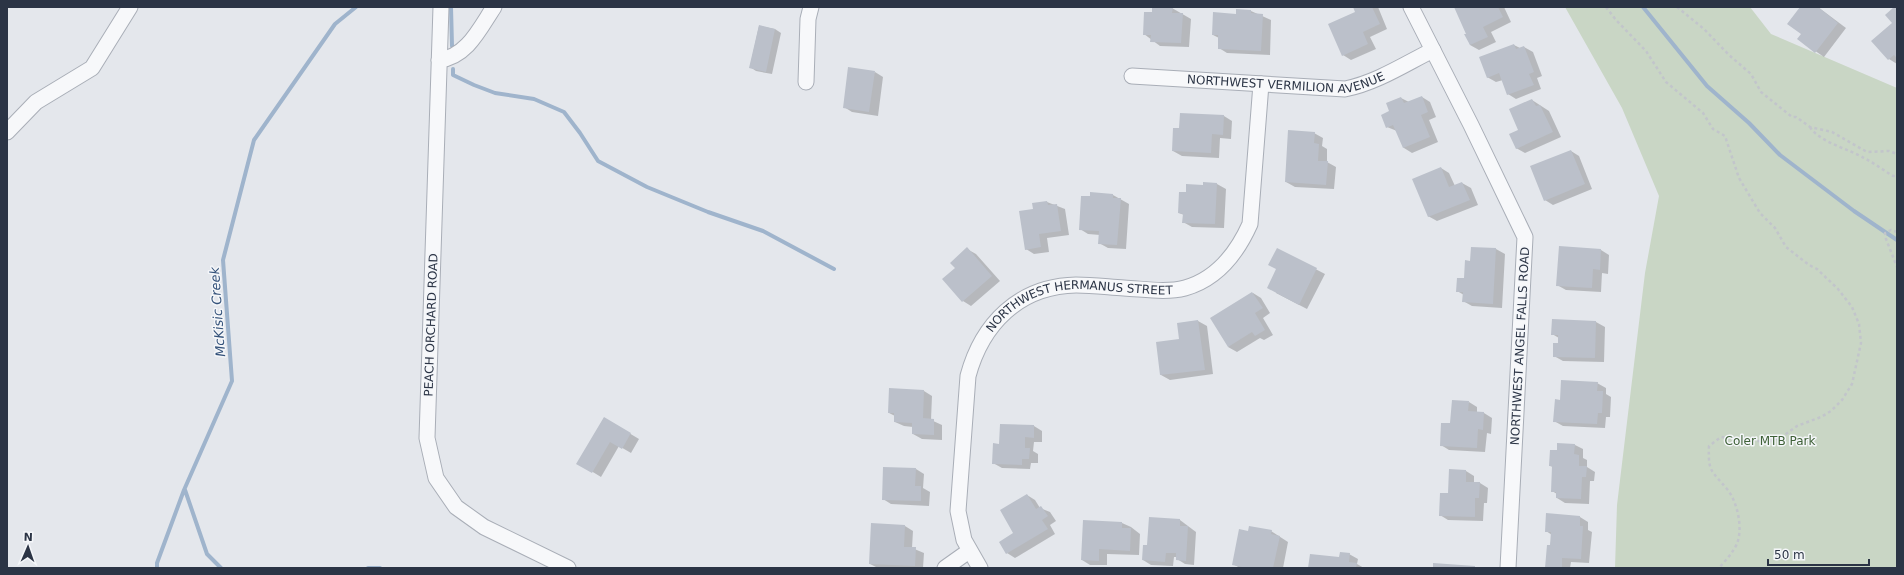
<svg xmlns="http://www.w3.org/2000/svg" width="1904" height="575" font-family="'DejaVu Sans',sans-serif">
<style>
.green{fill:#c9d6c5}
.shadow{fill:#0003}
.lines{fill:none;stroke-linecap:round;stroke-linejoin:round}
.stream{stroke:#9fb4cc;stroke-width:4}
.building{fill:#bbc0ca}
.minor-casing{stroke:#a9aeb7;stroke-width:17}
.path{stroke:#c2c5cb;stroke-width:2.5;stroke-dasharray:3 3;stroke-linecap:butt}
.minor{stroke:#f7f8fa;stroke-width:15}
.labels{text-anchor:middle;stroke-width:3;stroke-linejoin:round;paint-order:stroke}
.street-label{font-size:12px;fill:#2b3445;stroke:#f4f6f9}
.park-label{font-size:12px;fill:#3f6138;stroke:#f4f6f9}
.water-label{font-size:13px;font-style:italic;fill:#34527a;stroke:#f4f6f9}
</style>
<rect width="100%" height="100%" fill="#e4e7ec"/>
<path class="green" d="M 1565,7 L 1750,7 L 1771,34 L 1897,88 L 1897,568 L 1615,568 L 1617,505 L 1645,273 L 1659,196 L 1622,108 Z"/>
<path class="shadow" d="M 1153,7 L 1172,8 L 1191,19 L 1189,47 L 1160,46 L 1144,34 L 1153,13 Z
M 1354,7 L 1378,7 L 1387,29 L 1370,37 L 1376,49 L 1351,60 L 1343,55 L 1356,13 Z
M 1455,7 L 1504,7 L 1511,22 L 1491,32 L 1496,42 L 1479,50 L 1470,45 L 1468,34 Z
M 1801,7 L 1818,7 L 1846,28 L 1824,57 L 1798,39 L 1803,34 Z
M 1896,7 L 1897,7 L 1897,64 L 1889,59 L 1873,41 L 1894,23 Z
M 1237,10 L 1251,11 L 1271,20 L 1270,55 L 1227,53 L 1219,48 L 1219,38 L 1213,35 L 1237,15 Z
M 759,26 L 775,29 L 781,33 L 772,74 L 756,71 L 750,67 Z
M 1514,45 L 1520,48 L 1524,47 L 1533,52 L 1542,76 L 1537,78 L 1541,89 L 1516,99 L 1508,94 L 1503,80 L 1496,82 L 1487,77 Z
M 875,72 L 883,77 L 878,116 L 852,112 L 844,107 Z
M 1422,97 L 1430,102 L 1436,117 L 1429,120 L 1438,142 L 1412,153 L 1404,148 L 1397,131 L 1387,127 L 1391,112 L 1401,98 L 1409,102 Z
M 1532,100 L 1549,111 L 1561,137 L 1525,153 L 1516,148 L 1519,130 Z
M 1224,116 L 1232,121 L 1231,139 L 1220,138 L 1219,158 L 1182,156 L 1173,151 L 1180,129 Z
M 1314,133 L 1323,138 L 1322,146 L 1327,149 L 1327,162 L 1336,167 L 1334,189 L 1295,187 L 1286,182 Z
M 1571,151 L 1579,156 L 1592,189 L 1553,205 L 1545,200 Z
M 1441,168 L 1449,173 L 1455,186 L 1462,183 L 1471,188 L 1478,205 L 1437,221 L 1428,216 Z
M 1204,183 L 1217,184 L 1226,189 L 1224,228 L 1192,227 L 1183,222 L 1184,215 L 1179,213 L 1187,193 L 1204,186 Z
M 1113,195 L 1129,204 L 1126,249 L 1108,248 L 1099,243 L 1100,235 L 1088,234 L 1080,229 Z
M 1047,202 L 1065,209 L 1069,235 L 1047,238 L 1049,252 L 1034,254 L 1026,249 L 1034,209 L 1034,204 Z
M 1472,248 L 1496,249 L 1505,254 L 1502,308 L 1472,306 L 1463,301 L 1464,295 L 1457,291 L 1465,279 L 1471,262 Z
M 967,249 L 976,254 L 1000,281 L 971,306 L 963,301 L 956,268 Z
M 1277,249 L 1325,274 L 1307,309 L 1276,293 Z
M 1601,250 L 1609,255 L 1608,274 L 1602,273 L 1601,292 L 1566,290 L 1557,285 Z
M 1253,293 L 1261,298 L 1270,313 L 1263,318 L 1273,335 L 1264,340 L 1260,338 L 1237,352 L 1228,347 Z
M 1553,320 L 1596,322 L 1605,327 L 1604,362 L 1563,361 L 1554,356 L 1559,344 L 1559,338 L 1552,334 Z
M 1198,321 L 1207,326 L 1213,374 L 1170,380 L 1161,375 L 1157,343 L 1180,340 L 1178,324 Z
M 1597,383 L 1606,388 L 1606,394 L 1611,397 L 1610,417 L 1606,417 L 1605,428 L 1563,426 L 1554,421 L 1561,401 Z
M 924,391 L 932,396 L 931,420 L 942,425 L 942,440 L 922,439 L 913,434 L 913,427 L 904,426 L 895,422 L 895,416 L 889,413 Z
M 1469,402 L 1477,407 L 1477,413 L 1484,413 L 1492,418 L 1491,434 L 1487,433 L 1485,452 L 1449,450 L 1441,445 L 1451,425 Z
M 604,418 L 639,439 L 631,453 L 619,446 L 601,477 L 578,463 Z
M 1034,426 L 1042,431 L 1042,442 L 1034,442 L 1033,451 L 1038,454 L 1038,463 L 1031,463 L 1030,469 L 1002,468 L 993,463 L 1000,445 Z
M 1575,445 L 1583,449 L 1583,458 L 1587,460 L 1587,467 L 1595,472 L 1594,481 L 1590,481 L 1589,504 L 1565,503 L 1557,498 L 1557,494 L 1552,491 L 1553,467 L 1550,466 L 1558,451 Z
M 916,469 L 924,474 L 923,488 L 930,492 L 929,506 L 891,504 L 883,499 Z
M 1466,471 L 1474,476 L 1474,483 L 1480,483 L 1488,488 L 1487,503 L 1484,503 L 1483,521 L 1448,520 L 1440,515 L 1449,494 Z
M 1027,495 L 1035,500 L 1040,508 L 1050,512 L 1056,521 L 1050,525 L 1055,534 L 1015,558 L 1007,553 Z
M 1580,517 L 1588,522 L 1588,530 L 1592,532 L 1589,563 L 1571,562 L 1570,568 L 1547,568 L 1552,535 L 1546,531 Z
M 1180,520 L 1196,532 L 1194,565 L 1185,564 L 1177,559 L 1177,557 L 1174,557 L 1173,566 L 1151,565 L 1143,560 L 1148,546 Z
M 1084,521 L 1122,523 L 1131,527 L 1140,534 L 1139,555 L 1107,554 L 1107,565 L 1090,565 L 1082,560 Z
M 905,526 L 913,531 L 912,548 L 924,553 L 923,568 L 878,568 L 870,564 Z
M 1271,531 L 1288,542 L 1283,568 L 1240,568 L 1233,564 L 1249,532 Z
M 1349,554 L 1358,559 L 1357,564 L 1364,568 L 1309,568 Z"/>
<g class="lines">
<path class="stream" d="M 451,7 L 452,46
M 1643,7 L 1707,86 L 1749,123 L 1780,155 L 1854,211 L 1897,240
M 453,69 L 453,75 L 474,85 L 495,93 L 534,99 L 564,112 L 580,133 L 598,161 L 647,187 L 708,212 L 763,231 L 834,269
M 185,490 L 207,554 L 221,568
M 157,568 L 157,563 L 184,490 L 232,381 L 223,260 L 254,140 L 335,24 L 356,7
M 368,568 L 380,568"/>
</g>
<path class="building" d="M 1152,7 L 1173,7 L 1172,13 L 1183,13 L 1181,43 L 1150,42 L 1151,35 L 1143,35 L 1144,12 L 1152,12 Z
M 1353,7 L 1372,7 L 1380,24 L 1363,32 L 1368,44 L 1342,56 L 1328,24 L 1355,12 Z
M 1454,7 L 1498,7 L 1503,17 L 1483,27 L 1488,37 L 1470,45 L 1464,34 L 1466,34 Z
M 1800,7 L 1818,7 L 1838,23 L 1815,53 L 1797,39 L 1801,34 L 1787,24 Z
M 1894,7 L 1897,7 L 1897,58 L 1894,55 L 1888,60 L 1871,41 L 1892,23 L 1885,15 Z
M 1236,9 L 1251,10 L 1251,13 L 1263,14 L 1261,51 L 1218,49 L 1218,35 L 1212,35 L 1213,12 L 1236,14 Z
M 759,25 L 775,29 L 766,72 L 749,68 Z
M 1514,44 L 1516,49 L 1524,46 L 1534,72 L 1529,74 L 1534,85 L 1507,95 L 1499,73 L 1487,78 L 1479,57 Z
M 848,67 L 875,71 L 869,112 L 843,108 Z
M 1422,96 L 1428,112 L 1421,115 L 1430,137 L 1403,148 L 1393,125 L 1386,128 L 1381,115 L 1389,111 L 1386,103 L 1401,97 L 1404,103 Z
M 1532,99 L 1536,106 L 1540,105 L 1553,132 L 1516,149 L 1509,134 L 1518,130 L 1509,109 Z
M 1180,113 L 1224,115 L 1223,135 L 1212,134 L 1211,153 L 1172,151 L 1173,128 L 1179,128 Z
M 1288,130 L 1315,132 L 1314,143 L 1319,144 L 1318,161 L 1328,161 L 1326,185 L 1285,182 Z
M 1571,150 L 1585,184 L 1544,201 L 1530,166 Z
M 1441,167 L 1449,187 L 1462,182 L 1470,200 L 1428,217 L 1412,179 Z
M 1203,182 L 1217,183 L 1215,224 L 1182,223 L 1183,214 L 1178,213 L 1179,192 L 1186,192 L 1186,184 L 1203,185 Z
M 1090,192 L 1113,194 L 1113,198 L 1121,198 L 1117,245 L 1098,244 L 1099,231 L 1079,230 L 1081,196 L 1090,196 Z
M 1047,201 L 1048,205 L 1057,204 L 1061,231 L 1039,234 L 1041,247 L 1025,250 L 1019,211 L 1033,209 L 1032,203 Z
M 1559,246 L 1601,249 L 1600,270 L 1593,269 L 1592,288 L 1556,286 Z
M 967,247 L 992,276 L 962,302 L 942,279 L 955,268 L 950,263 Z
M 1471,247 L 1496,248 L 1493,304 L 1462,302 L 1463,292 L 1456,292 L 1457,278 L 1464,278 L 1465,260 L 1470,261 Z
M 1277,248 L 1317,268 L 1299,305 L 1267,288 L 1276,269 L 1268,265 Z
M 1252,292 L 1263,308 L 1255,313 L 1265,330 L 1255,336 L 1252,332 L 1228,347 L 1210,318 Z
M 1552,319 L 1596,321 L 1595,358 L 1553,357 L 1553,343 L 1558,343 L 1558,335 L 1551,335 Z
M 1198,320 L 1205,370 L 1160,375 L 1156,342 L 1179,339 L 1177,323 Z
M 1561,380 L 1598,382 L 1597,391 L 1603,391 L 1602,413 L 1598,413 L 1597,424 L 1553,422 L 1555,399 L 1560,400 Z
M 889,388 L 924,390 L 923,418 L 934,419 L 934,435 L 912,434 L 912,423 L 894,422 L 894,413 L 888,413 Z
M 1452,400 L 1469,401 L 1468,411 L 1484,412 L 1483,430 L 1478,429 L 1477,448 L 1440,446 L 1441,423 L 1450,423 Z
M 604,417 L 631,433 L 622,449 L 610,442 L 592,473 L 576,464 Z
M 1000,424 L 1034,425 L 1034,438 L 1025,437 L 1025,448 L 1030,448 L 1029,459 L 1022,459 L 1022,465 L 992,464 L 993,443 L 999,444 Z
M 1557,443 L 1575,444 L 1574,454 L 1579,455 L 1579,466 L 1587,466 L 1586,477 L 1582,477 L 1581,499 L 1556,498 L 1556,492 L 1551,492 L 1552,466 L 1549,466 L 1550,450 L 1557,450 Z
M 883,467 L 916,468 L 915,486 L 921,486 L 921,501 L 882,500 Z
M 1449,469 L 1466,470 L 1466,482 L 1480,482 L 1479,498 L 1475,498 L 1475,517 L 1439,516 L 1440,493 L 1448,493 Z
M 1027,494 L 1036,509 L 1041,506 L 1048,516 L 1042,520 L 1048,529 L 1006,554 L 999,542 L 1013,533 L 1000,510 Z
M 1546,513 L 1580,516 L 1580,526 L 1583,526 L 1581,559 L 1562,558 L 1562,568 L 1545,568 L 1547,545 L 1550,545 L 1551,532 L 1545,532 Z
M 1149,517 L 1180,519 L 1180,526 L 1188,526 L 1186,561 L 1176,560 L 1176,553 L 1166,553 L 1165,562 L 1142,560 L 1143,545 L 1147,545 Z
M 1083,520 L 1122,522 L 1122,528 L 1131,528 L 1130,551 L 1099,549 L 1099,561 L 1081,560 Z
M 871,523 L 905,525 L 904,547 L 916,547 L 915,566 L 869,564 Z
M 1249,526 L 1272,530 L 1271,534 L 1280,536 L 1273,568 L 1247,568 L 1232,565 L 1239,529 L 1248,531 Z
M 1340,552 L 1350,553 L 1349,562 L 1357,563 L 1356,568 L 1308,568 L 1310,554 L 1339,557 Z
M 1433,563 L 1475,566 L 1475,568 L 1433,568 Z"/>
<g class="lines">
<defs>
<g id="minor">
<path d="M 441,7 L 427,438 L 436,478 L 456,507 L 484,527 L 568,568"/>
<path d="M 1411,7 L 1471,125 L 1525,237 L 1508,568"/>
<path d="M 439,60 C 467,57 480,28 494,7"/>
<path id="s1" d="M 1132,76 L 1345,89 C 1376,83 1405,64 1433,50"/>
<path d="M 806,82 L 808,19 L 811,7"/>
<path d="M 7,132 L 36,102 L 92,68 L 130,7"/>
<path d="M 945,568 L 969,551"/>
<path id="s2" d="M 980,568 L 964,540 L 958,511 L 968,376 C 982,324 1019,286 1076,285 C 1092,285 1108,287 1124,288 C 1144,289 1166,293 1185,288 C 1217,279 1237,253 1250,224 L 1261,84"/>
</g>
</defs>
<use href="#minor" class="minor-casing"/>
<path class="path" d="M 1606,7 L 1616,20 L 1646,51 L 1666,82 L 1703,113 L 1713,129 L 1725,136 L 1739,178 L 1760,213 L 1775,228 L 1786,247 L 1809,265 L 1817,269 L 1838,289 L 1852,307 L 1859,324 L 1861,343 L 1852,384 L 1842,400 L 1831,411 L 1821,417 L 1797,426 L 1782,437 L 1767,442 L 1721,437 L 1709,446 C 1708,472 1711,470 1727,489 C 1738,502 1745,534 1734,549 C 1730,556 1724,562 1719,568
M 1677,7 L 1704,29 L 1729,55 L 1751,74 L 1761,92 L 1792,117 L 1796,117 L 1810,127 L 1832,132 L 1867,152 L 1889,151 L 1897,154
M 1810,127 C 1819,142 1849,149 1864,158 C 1874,163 1883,170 1893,176 L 1897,176
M 1897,232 L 1891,230 L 1885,233 L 1886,239 L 1897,267"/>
<use href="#minor" class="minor"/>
</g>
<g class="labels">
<g class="street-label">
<text dy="4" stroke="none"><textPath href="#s1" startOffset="155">NORTHWEST VERMILION AVENUE</textPath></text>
<text dy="4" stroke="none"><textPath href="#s2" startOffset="347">NORTHWEST HERMANUS STREET</textPath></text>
<text transform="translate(431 325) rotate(-88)" y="4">PEACH ORCHARD ROAD</text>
<text transform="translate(1520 346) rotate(-87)" y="4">NORTHWEST ANGEL FALLS ROAD</text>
</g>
<g class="park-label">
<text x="1770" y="445">Coler MTB Park</text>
</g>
<g class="water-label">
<text transform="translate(217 312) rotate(-94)" y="5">McKisic Creek</text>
</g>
</g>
<rect width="1904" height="575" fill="none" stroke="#2b3445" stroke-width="16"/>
<g transform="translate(28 547) rotate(2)" stroke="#f4f6f9" stroke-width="3" paint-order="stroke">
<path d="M0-3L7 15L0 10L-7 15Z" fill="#2b3445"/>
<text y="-6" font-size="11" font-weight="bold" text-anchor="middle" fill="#2b3445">N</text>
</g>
<path d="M1768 559v6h101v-6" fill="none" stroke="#2b3445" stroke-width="2"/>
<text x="1774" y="559" font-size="12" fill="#2b3445" stroke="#f4f6f9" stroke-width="3" paint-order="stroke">50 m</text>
</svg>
